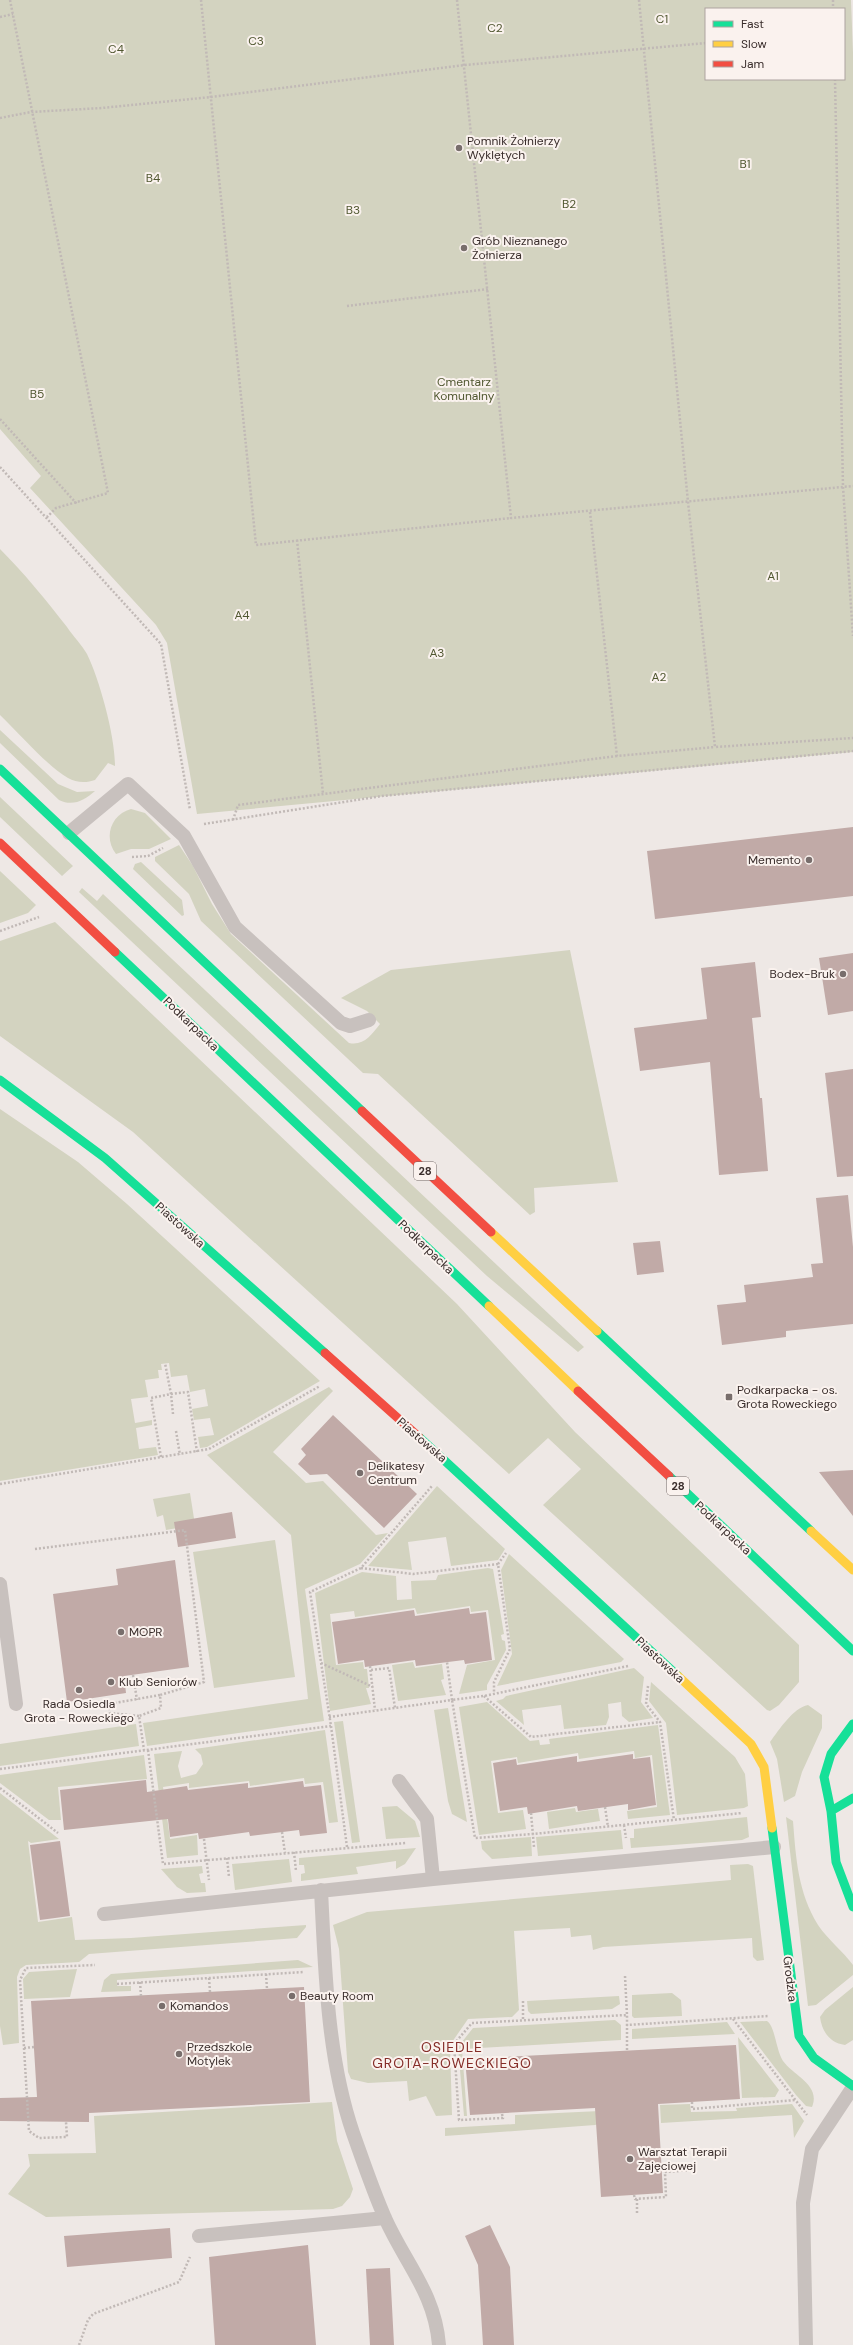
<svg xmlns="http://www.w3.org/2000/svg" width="853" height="2345" font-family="'DM Sans',sans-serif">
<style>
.green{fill:#d3d3c0;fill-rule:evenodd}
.building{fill:#c1aaa7}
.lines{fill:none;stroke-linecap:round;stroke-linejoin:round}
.path{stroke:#c1b9b6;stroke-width:2.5;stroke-dasharray:2 2;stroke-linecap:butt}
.lane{stroke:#c8c1be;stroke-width:14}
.fast{stroke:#16e098;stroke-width:9}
.slow{stroke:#ffcf43;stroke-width:9}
.jam{stroke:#f24e42;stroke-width:9}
.poi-dot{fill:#786e6c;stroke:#faf2ee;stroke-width:1.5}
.labels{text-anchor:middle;stroke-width:4;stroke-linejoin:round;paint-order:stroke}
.shield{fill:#faf2ee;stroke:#736866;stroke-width:1}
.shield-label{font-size:11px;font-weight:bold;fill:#392d2b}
.park-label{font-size:12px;fill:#505730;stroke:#faf2ee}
.poi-label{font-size:12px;fill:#392d2b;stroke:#faf2ee;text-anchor:start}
.street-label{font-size:12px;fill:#392d2b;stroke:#faf2ee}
.quarter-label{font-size:14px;letter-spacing:1px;fill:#852d28;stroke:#faf2ee}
</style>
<rect width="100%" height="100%" fill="#eee8e5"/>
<path class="green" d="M 0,0 L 851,0 L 853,53 L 853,752 L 197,814 L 167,643 L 156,625 L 30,488 L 41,476 L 0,429 ZM 706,9 L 844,9 L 844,79 L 706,79 Z
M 0,549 C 24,573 46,600 67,627 C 73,636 82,645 87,654 C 100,681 115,736 115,766 L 108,763 L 95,780 C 87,783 76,783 68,778 C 46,765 20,734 0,715 Z
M 0,730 L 58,784 L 77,792 L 95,791 C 85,800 73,807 59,800 L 0,743 Z
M 0,797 L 73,866 L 62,876 L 0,817 Z
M 131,809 L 145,813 L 171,839 L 149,849 L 131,849 L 116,854 C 103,838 111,814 131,809 Z
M 179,845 L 193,866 L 212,904 L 231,934 L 349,1043 C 364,1046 371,1035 380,1024 L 367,1011 L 341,998 L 391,970 L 570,950 L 618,1182 L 534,1188 L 535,1212 L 530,1215 L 378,1074 L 363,1073 L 201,921 L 189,894 L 155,861 L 155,857 Z
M 141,862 L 182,900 L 184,915 L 182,916 L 133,869 L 135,864 Z
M 0,871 L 36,905 L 28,913 L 0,923 Z
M 82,888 L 97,901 L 103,894 L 584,1347 L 578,1352 L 487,1276 L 79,892 Z
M 55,922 L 457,1304 L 575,1432 L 799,1645 L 799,1682 L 779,1705 L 770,1711 L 767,1710 L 543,1505 L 581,1469 L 548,1438 L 509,1474 L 133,1132 L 0,1036 L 0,941 Z
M 0,1109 L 78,1162 L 127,1204 L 320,1381 L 207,1447 L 200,1448 L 198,1437 L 214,1435 L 210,1418 L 194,1420 L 192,1409 L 208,1406 L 205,1389 L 190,1392 L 187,1375 L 171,1377 L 169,1363 L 161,1364 L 162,1370 L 158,1370 L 159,1378 L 145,1380 L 148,1397 L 131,1399 L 135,1423 L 152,1420 L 152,1425 L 136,1428 L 139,1449 L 156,1447 L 158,1455 L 0,1481 Z
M 329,1387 L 333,1391 L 273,1452 L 306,1483 L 323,1481 L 376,1535 L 388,1533 L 360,1564 L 305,1589 L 324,1721 L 147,1746 L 143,1723 L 308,1699 L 291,1535 L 207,1455 Z
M 437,1486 L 505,1549 L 498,1560 L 451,1566 L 446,1537 L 408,1542 L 412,1570 L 368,1566 Z
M 190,1493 L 195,1525 L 166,1530 L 163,1515 L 157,1517 L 153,1499 Z
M 275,1540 L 295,1677 L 214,1688 L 193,1552 Z
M 509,1554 L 624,1659 L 621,1662 L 497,1686 L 512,1654 L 501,1570 Z
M 488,1568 L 493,1569 L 504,1634 L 501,1635 L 502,1640 L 505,1641 L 506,1650 L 487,1685 L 487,1690 L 459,1694 L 467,1665 L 495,1660 L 488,1610 L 471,1612 L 470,1606 L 417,1614 L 415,1608 L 355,1617 L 354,1611 L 330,1614 L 336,1665 L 363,1662 L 364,1669 L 367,1669 L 369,1688 L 366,1688 L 371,1704 L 330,1711 L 315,1593 L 362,1572 L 396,1576 L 397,1600 L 412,1599 L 411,1581 L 436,1580 L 438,1575 Z
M 413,1662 L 415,1668 L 442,1664 L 444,1679 L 441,1680 L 446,1695 L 398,1701 L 392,1665 Z
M 634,1668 L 644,1677 L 641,1702 L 653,1718 L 629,1722 L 622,1716 L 621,1702 L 608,1704 L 609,1717 L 606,1725 L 564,1729 L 561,1705 L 522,1710 L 524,1725 L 496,1701 L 503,1699 L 506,1696 Z
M 651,1682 L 735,1757 L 745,1774 L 748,1806 L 744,1808 L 677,1815 L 666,1723 L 649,1701 Z
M 487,1702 L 530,1741 L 539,1740 L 540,1745 L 550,1744 L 549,1739 L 658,1725 L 670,1815 L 628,1819 L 627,1811 L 657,1807 L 652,1755 L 635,1758 L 634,1751 L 579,1759 L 578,1753 L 518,1763 L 517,1757 L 491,1761 L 498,1813 L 523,1810 L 526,1829 L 479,1835 L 459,1707 Z
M 808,1705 L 822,1715 L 822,1728 L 802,1772 L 795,1796 L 784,1802 L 777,1759 L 770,1742 C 779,1730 793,1708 808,1705 Z
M 448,1708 L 467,1822 L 452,1814 L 448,1801 L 434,1710 Z
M 343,1721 L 360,1842 L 352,1843 L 334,1722 Z
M 136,1724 L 139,1746 L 0,1766 L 0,1744 Z
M 325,1730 L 338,1822 L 329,1823 L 323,1782 L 305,1784 L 304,1778 L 250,1786 L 249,1781 L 189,1788 L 189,1783 L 163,1787 L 170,1839 L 197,1835 L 198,1855 L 167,1858 L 154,1754 L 182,1751 L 178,1766 L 181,1778 L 196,1774 L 203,1764 L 201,1755 L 195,1749 Z
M 144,1755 L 147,1779 L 58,1787 L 61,1820 L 49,1820 L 0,1783 L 0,1775 Z
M 0,1793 L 59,1839 L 31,1843 L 28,1841 L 38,1922 L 72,1917 L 75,1940 L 131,1938 L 306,1925 L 306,1927 L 297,1938 L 89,1954 L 79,1962 L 26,1965 L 20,1969 L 17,1977 L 19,2043 L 3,2045 L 0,2026 Z
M 397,1806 L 415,1821 L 420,1837 L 386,1839 L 382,1807 Z
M 575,1808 L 576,1812 L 598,1809 L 600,1821 L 549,1829 L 547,1812 Z
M 747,1817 L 749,1837 L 742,1840 L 631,1848 L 630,1838 L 634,1838 L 634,1829 Z
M 786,1817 L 793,1821 C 796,1859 798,1892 818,1925 C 828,1940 843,1951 853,1965 L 853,1975 L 816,2005 L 808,2006 Z
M 621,1830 L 623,1849 L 538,1856 L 536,1837 Z
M 531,1837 L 532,1856 L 492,1859 L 482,1849 L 481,1841 Z
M 416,1848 L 405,1864 L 396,1869 L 396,1861 L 356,1867 L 358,1874 L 301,1881 L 301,1874 L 305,1873 L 304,1865 L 299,1865 L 299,1858 Z
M 289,1859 L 292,1882 L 235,1890 L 232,1864 Z
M 748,1864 L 753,1866 L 764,1960 L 757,1961 L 753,1957 L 752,1938 L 603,1947 L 593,1950 L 591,1935 L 571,1937 L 570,1928 L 514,1931 L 519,2010 L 512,2017 L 468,2019 L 450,2045 L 452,2115 L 436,2116 L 426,2096 L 409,2101 L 407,2081 L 368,2083 L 351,2079 L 348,2072 L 339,1949 L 333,1925 L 367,1912 L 731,1880 L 730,1865 Z
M 202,1866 L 203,1873 L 199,1874 L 201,1883 L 205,1883 L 206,1892 L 187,1893 L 177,1887 L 161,1869 Z
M 298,1960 L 313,1967 L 117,1980 L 117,1986 L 131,1986 L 131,1991 L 101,1992 L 104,1980 L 111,1974 Z
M 77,1969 L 70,1997 L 24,1999 L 23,1979 L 29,1972 Z
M 853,1987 L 853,2040 L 845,2045 C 830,2043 822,2032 820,2017 L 825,2010 Z
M 672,1993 L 681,2000 L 682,2016 L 634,2018 L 632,2016 L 632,1995 Z
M 619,1996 L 620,2004 L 612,2009 L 531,2014 L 528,2011 L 527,2001 Z
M 615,2020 L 621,2025 L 621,2040 L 462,2049 L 467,2116 L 464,2116 L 458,2047 L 473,2028 Z
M 767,2021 C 775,2026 776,2050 783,2061 C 794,2076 821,2085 812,2107 L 806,2106 L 796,2095 L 740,2022 Z
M 727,2022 L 735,2034 L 632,2039 L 632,2029 Z
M 738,2037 L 779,2090 L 775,2097 L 742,2098 Z
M 332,2102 L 337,2141 L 353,2189 L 350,2197 L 342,2206 L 333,2209 L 46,2217 L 8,2194 L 30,2166 L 28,2154 L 96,2153 L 94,2116 Z
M 690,2104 L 691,2112 L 737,2111 L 736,2108 L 792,2104 L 804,2121 L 794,2138 L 792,2115 L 661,2123 L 660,2105 Z
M 600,2111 L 601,2123 L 595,2125 L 445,2136 L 445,2128 L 515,2124 L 515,2115 Z"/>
<path class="building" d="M 853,827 L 853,896 L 655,919 L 647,851 Z
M 853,953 L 853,1011 L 828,1015 L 819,958 Z
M 755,962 L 761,1017 L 752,1018 L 760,1098 L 762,1098 L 768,1171 L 719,1175 L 710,1062 L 640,1071 L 634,1028 L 707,1019 L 701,968 Z
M 853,1069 L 853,1176 L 837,1177 L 825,1073 Z
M 848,1195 L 853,1247 L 853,1324 L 786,1331 L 786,1337 L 722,1345 L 717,1305 L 746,1302 L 744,1285 L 813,1277 L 811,1264 L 823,1263 L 816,1198 Z
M 660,1241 L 664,1272 L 637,1275 L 633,1243 Z
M 333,1415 L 417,1494 L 384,1528 L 327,1474 L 310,1475 L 298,1464 L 306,1455 L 301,1449 Z
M 853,1470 L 853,1516 L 819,1472 Z
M 232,1512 L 236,1538 L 178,1547 L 174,1522 Z
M 175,1560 L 189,1667 L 124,1676 L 126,1693 L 67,1702 L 53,1594 L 118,1585 L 116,1569 Z
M 469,1608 L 470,1614 L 486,1612 L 492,1660 L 465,1664 L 464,1660 L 416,1666 L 415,1660 L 365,1667 L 364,1660 L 338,1664 L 332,1622 L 414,1610 L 415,1616 Z
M 633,1754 L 633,1759 L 650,1757 L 656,1805 L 628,1810 L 628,1804 L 578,1811 L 577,1806 L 528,1814 L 527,1807 L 500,1811 L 493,1763 L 516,1759 L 517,1765 L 577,1756 L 577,1762 Z
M 146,1780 L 147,1792 L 187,1786 L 188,1790 L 248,1783 L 248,1788 L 303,1781 L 304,1787 L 321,1785 L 327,1833 L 300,1836 L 299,1830 L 250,1836 L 249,1832 L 199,1839 L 198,1833 L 170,1837 L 168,1819 L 64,1830 L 60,1790 Z
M 60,1841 L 70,1916 L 40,1920 L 30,1845 Z
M 304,1987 L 310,2102 L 89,2113 L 89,2122 L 0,2121 L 0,2098 L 37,2097 L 31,2001 Z
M 736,2045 L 740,2099 L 658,2104 L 663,2193 L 601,2197 L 595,2108 L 470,2115 L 465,2059 Z
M 490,2225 L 510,2267 L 514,2345 L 483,2345 L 478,2265 L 465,2236 Z
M 170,2228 L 172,2258 L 67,2267 L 64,2236 Z
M 308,2245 L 316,2345 L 215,2345 L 209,2257 Z
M 390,2268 L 394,2345 L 370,2345 L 366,2269 Z"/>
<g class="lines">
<path class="path" d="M 10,0 L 108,493 L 56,508 L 47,517
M 201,0 L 256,545 L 511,518
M 457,0 L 511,518 L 853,486
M 639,0 L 688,502 L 715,747 L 853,738
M 833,0 L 833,9
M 0,17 L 13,14
M 835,79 L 843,487 L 853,636
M 0,118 L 31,112 L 102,108 L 211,97 L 465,65 L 706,43
M 347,306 L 488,289
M 0,419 L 77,504
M 0,467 L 161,644 L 190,810
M 590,512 L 617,756 L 715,747
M 297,540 L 323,794
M 233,820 L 238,805 L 617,756
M 204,824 L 382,796 L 853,751
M 132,857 L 148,856 L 163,848
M 0,931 L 39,917
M 173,1414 L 171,1394 L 188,1392 L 197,1452
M 176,1431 L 180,1455
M 161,1457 L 151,1398 L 171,1394 L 165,1363
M 0,1484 L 209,1449 L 320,1386
M 35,1549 L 185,1530 L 204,1682 L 160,1695 L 161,1708 L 139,1716 L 144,1750
M 498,1564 L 506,1553
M 361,1568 L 413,1574 L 498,1564 L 510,1649 L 494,1682 L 494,1693
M 321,1663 L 373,1687
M 370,1666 L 375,1710
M 628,1666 L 484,1696 L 452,1700 L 475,1838 L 533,1834 L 742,1813
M 371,1670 L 389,1668 L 395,1708
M 133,1675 L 137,1700
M 648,1686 L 646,1704 L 660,1722 L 674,1820
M 484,1696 L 531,1737 L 660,1722
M 139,1716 L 110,1713 L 109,1704 L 160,1695
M 329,1717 L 452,1700 L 447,1662
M 148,1750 L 163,1864 L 406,1843
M 0,1769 L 331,1726
M 0,1788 L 58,1833
M 605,1807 L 608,1827
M 531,1813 L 534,1847
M 624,1825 L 626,1838
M 282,1832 L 285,1853
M 204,1839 L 209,1880
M 347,1847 L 331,1726 L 310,1592 L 361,1568 L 432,1486
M 294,1852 L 296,1871
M 227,1858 L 229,1877
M 266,1974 L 267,1989
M 625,1976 L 627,2015
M 209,1978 L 210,1992
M 140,1982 L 141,1996
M 117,1984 L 303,1972
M 523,2001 L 523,2020
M 733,2019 L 807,2115
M 34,2047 L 24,2048 L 20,1980 L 26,1968 L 95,1965
M 24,2048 L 29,2131 L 39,2138 L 67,2137 L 66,2122
M 627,2050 L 627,2025
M 692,2102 L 692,2109 L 795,2100
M 502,2114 L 503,2118 L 459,2120 L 454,2044 L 472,2023 L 627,2015 L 627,2025 L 769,2016
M 634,2195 L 635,2199 L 666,2197 L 665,2172 L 692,2170
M 637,2199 L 637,2213
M 79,2345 L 88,2320 L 93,2314 L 179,2282 L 190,2257"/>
<path class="lane" d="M 69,833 L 128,784 L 184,836 L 235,927 L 341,1023 L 350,1026 L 369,1020
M 0,1584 L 16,1704
M 399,1781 L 427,1819 L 433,1879
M 321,1890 C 325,1969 327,2057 353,2133 C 363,2161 373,2191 385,2218 C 405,2263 435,2293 439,2345
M 104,1914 L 433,1879 L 774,1847
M 199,2236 L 385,2218
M 806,2345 L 803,2203 L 812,2149 L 853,2087"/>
<path class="fast" d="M 0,769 L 362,1111
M 115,952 L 489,1306
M 0,1080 L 105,1158 L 325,1353
M 597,1331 L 811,1531
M 419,1437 L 678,1676
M 669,1476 L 853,1651
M 853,1724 L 831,1754 L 824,1777 L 831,1811 L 836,1862 L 853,1907
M 831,1811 L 853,1798
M 772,1828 L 799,2036 L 814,2058 L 853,2086"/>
<path class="slow" d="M 491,1232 L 597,1331
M 489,1306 L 578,1391
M 811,1531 L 853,1570
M 678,1676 L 751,1744 L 764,1767 L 772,1828"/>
<path class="jam" d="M 0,843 L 115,952
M 362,1111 L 491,1232
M 325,1353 L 419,1437
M 578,1391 L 669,1476"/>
</g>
<g class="poi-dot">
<circle cx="459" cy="148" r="4"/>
<circle cx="464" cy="248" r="4"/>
<circle cx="809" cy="860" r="4"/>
<circle cx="843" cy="974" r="4"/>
<rect x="725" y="1393" width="8" height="8" rx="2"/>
<circle cx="360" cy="1473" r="4"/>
<circle cx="121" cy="1632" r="4"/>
<circle cx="111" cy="1682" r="4"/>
<circle cx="79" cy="1690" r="4"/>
<circle cx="292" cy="1996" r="4"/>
<circle cx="162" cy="2006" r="4"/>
<circle cx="179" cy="2054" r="4"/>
<circle cx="630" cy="2159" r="4"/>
</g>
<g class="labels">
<g class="shield">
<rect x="414" y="1162" width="22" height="18" rx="3"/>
<rect x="667" y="1477" width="22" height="18" rx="3"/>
</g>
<g class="shield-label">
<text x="425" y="1175">28</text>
<text x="678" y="1490">28</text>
</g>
<g class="park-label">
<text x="662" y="23">C1</text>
<text x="495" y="32">C2</text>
<text x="256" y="45">C3</text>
<text x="116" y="53">C4</text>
<text x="745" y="168">B1</text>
<text x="153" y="182">B4</text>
<text x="569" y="208">B2</text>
<text x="353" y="214">B3</text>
<text x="464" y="386">Cmentarz<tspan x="464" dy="14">Komunalny</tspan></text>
<text x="37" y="398">B5</text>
<text x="773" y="580">A1</text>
<text x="242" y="619">A4</text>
<text x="437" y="657">A3</text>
<text x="659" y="681">A2</text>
</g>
<g class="poi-label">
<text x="467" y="145">Pomnik Żołnierzy<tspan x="467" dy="14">Wyklętych</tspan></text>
<text x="472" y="245">Grób Nieznanego<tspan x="472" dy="14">Żołnierza</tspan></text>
<text x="801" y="864" text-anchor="end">Memento</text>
<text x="835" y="978" text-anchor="end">Bodex-Bruk</text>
<text x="737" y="1394">Podkarpacka - os.<tspan x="737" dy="14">Grota Roweckiego</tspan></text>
<text x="368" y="1470">Delikatesy<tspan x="368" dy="14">Centrum</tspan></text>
<text x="129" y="1636">MOPR</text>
<text x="119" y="1686">Klub Seniorów</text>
<text x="79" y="1708" text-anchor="middle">Rada Osiedla<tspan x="79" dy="14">Grota - Roweckiego</tspan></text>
<text x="300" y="2000">Beauty Room</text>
<text x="170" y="2010">Komandos</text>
<text x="187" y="2051">Przedszkole<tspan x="187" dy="14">Motylek</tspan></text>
<text x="638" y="2156">Warsztat Terapii<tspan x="638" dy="14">Zajęciowej</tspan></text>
</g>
<g class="street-label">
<text transform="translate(191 1024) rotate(44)" y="4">Podkarpacka</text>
<text transform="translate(180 1225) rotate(42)" y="4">Piastowska</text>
<text transform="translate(426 1247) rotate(44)" y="4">Podkarpacka</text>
<text transform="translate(422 1440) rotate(41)" y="4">Piastowska</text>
<text transform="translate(723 1528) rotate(43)" y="4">Podkarpacka</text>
<text transform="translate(660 1660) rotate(43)" y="4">Piastowska</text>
<text transform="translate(790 1979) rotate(83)" y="4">Grodzka</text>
</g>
<g class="quarter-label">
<text x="452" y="2052">OSIEDLE<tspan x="452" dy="16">GROTA-ROWECKIEGO</tspan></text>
</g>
</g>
<rect x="705" y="8" width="140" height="72" fill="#faf2ee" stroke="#ada3a0"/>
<rect x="713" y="21" width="20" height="6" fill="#16e098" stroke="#ada3a0"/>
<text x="741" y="28" font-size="12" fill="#392d2b">Fast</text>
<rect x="713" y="41" width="20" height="6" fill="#ffcf43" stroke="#ada3a0"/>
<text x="741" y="48" font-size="12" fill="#392d2b">Slow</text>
<rect x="713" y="61" width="20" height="6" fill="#f24e42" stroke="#ada3a0"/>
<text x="741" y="68" font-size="12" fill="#392d2b">Jam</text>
</svg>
